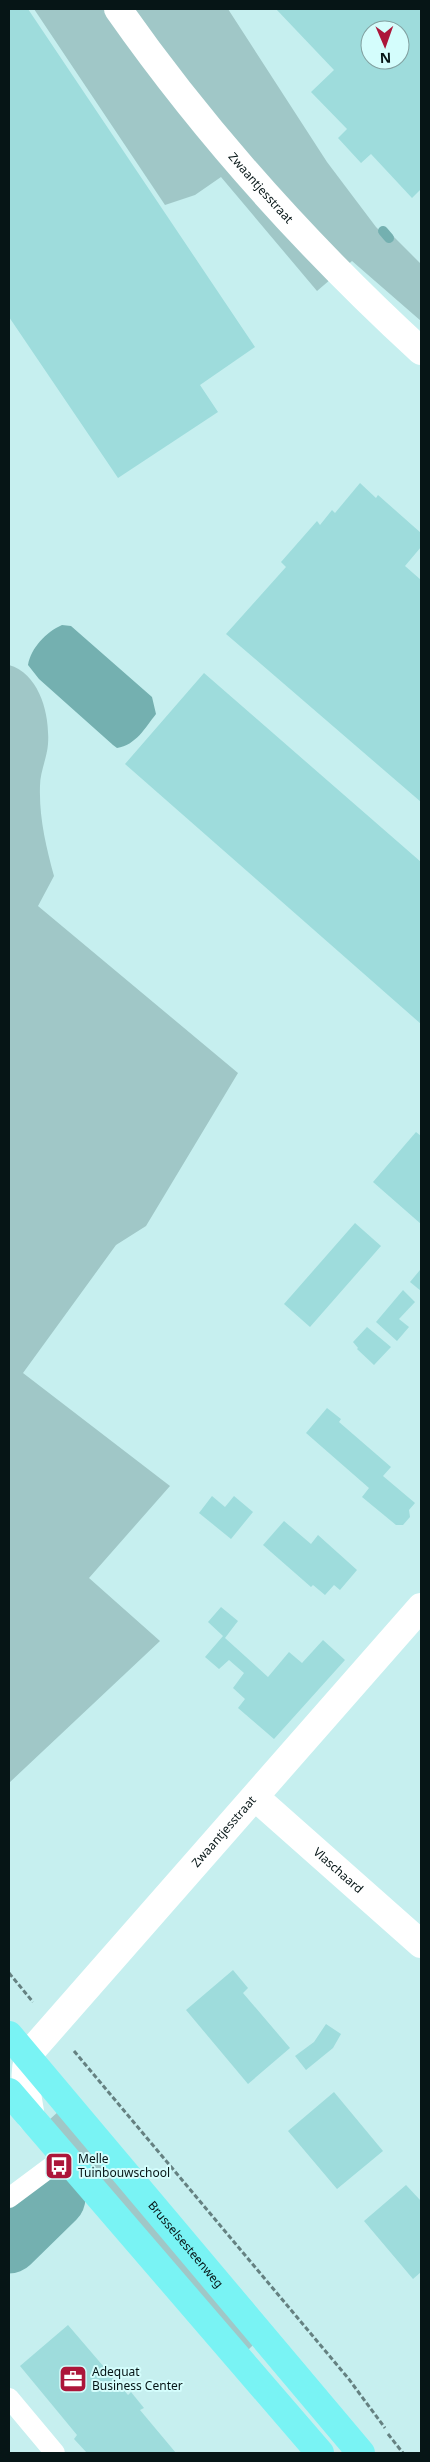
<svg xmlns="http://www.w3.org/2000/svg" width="430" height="2462" font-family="'Noto Sans',sans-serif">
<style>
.green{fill:#a0c7c7}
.water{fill:#74b0b0}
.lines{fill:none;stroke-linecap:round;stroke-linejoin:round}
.stream{stroke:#74b0b0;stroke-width:10}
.river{stroke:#74b0b0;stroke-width:61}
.building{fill:#9edcdc;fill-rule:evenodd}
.path{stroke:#658181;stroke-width:3;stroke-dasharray:5 2.5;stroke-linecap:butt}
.lane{stroke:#fff;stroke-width:20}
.street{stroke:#fff;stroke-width:28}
.primary{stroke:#79f3f4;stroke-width:28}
.labels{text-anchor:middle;stroke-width:4;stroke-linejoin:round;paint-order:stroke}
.street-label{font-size:12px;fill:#061516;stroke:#d4fdfc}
.poi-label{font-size:12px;fill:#061516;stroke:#d4fdfc;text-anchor:start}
</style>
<rect width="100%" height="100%" fill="#c6efef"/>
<path class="green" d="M 34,9 L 228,9 L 327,162 L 376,227 L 381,232 L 386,229 L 421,264 L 421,321 L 352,261 L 317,291 L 221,177 L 195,195 L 165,205 Z
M 9,665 C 40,674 50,715 48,744 C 47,758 40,772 40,786 C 39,818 46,846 54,876 L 38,906 L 238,1073 L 146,1226 L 116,1245 L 23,1373 L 170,1486 L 89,1578 L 160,1641 L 9,1783 Z
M 59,2111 L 255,2343 L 248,2350 L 49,2120 Z"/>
<path class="water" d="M 62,625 L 71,626 L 152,697 L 156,714 C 145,728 136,745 117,748 L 113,745 L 39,679 L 28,665 C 31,648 46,632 62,625 Z"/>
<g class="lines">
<path class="stream" d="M 383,231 L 389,238"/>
<path class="river" d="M 9,2243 L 55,2198"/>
</g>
<path class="building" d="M 9,9 L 28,9 L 255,347 L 200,385 L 218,412 L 118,478 L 9,317 Z
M 276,9 L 421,9 L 421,189 L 412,198 L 371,154 L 361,163 L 338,138 L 347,129 L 311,92 L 334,70 ZM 370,30 L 400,30 L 400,60 L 370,60 Z
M 360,483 L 376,498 L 378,495 L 421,533 L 421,547 L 405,566 L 421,580 L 421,802 L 226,634 L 286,567 L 281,562 L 317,521 L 320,525 L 332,510 L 335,513 Z
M 204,673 L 421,862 L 421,1024 L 125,764 Z
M 416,1132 L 421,1136 L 421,1224 L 373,1182 Z
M 355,1223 L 381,1246 L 310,1327 L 284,1304 Z
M 420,1270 L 421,1272 L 421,1291 L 410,1282 Z
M 403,1290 L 415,1302 L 399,1319 L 409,1327 L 397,1341 L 376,1322 Z
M 367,1327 L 391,1347 L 374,1365 L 357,1349 L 358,1348 L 353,1342 Z
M 327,1408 L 341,1419 L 339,1422 L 391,1467 L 383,1476 L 415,1503 L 409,1510 L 410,1517 L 403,1525 L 396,1525 L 362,1497 L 369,1488 L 306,1433 Z
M 212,1496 L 225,1507 L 234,1496 L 253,1512 L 231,1539 L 199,1513 Z
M 284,1521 L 311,1544 L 318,1535 L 357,1570 L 340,1590 L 334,1585 L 325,1595 L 313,1585 L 311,1587 L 263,1545 Z
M 221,1607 L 238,1621 L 225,1638 L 268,1677 L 289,1652 L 302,1663 L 323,1640 L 345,1660 L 274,1739 L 238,1708 L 245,1699 L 233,1688 L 244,1673 L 229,1660 L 219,1669 L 205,1657 L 223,1636 L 208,1622 Z
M 233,1970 L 248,1988 L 243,1993 L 290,2048 L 248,2084 L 186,2010 Z
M 326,2024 L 341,2034 L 333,2048 L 306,2070 L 295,2056 L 314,2042 Z
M 334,2092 L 383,2151 L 337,2189 L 288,2131 Z
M 406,2185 L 421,2201 L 421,2272 L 413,2279 L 364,2221 Z
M 68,2325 L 128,2395 L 131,2392 L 144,2408 L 140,2410 L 176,2453 L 87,2453 L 74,2439 L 77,2435 L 20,2366 Z"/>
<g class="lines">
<path class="path" d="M 9,1973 L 33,2002
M 74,2051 L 348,2378 L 385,2428
M 388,2434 L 403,2453"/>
<path class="lane" d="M 9,2198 L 64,2157
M 9,2398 L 55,2453"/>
<g class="street">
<path id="s1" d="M 118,9 C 205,133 309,248 421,351"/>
<path id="s2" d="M 255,1797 L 421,1944"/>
<path id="s3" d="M 31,2118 C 28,2095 19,2068 34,2048 L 421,1607"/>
</g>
<g class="primary">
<path id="s4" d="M 9,2035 L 361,2453"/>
<path d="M 9,2092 L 320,2453"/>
</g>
</g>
<defs>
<symbol id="bus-square" viewBox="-11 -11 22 22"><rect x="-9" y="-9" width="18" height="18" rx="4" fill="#ac163a" stroke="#d4fdfc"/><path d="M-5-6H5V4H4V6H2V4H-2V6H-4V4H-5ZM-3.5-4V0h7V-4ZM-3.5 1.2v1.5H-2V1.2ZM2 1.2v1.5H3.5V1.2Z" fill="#fff"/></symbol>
<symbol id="office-square" viewBox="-11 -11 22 22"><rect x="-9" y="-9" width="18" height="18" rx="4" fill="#ac163a" stroke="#d4fdfc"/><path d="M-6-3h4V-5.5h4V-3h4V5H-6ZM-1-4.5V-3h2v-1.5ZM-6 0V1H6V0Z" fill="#fff"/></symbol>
</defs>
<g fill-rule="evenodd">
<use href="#bus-square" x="43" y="2150" width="32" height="32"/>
<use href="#office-square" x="57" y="2363" width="32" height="32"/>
</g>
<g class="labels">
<g class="street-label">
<text dy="4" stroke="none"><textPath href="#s1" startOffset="229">Zwaantjesstraat</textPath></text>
<text dy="4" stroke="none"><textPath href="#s3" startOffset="360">Zwaantjesstraat</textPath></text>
<text dy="4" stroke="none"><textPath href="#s2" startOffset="111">Vlaschaard</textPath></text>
<text dy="4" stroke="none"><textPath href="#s4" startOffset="274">Brusselsesteenweg</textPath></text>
</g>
<g class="poi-label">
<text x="78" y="2163">Melle<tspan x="78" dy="14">Tuinbouwschool</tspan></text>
<text x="92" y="2376">Adequat<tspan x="92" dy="14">Business Center</tspan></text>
</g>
</g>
<rect width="430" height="2462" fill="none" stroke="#061516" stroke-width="20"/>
<g transform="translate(385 45) rotate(178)"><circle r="24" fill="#d4fdfc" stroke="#82a0a0"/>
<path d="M0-4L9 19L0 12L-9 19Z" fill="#ac163a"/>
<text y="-8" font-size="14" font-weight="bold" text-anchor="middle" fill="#061516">N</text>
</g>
</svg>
